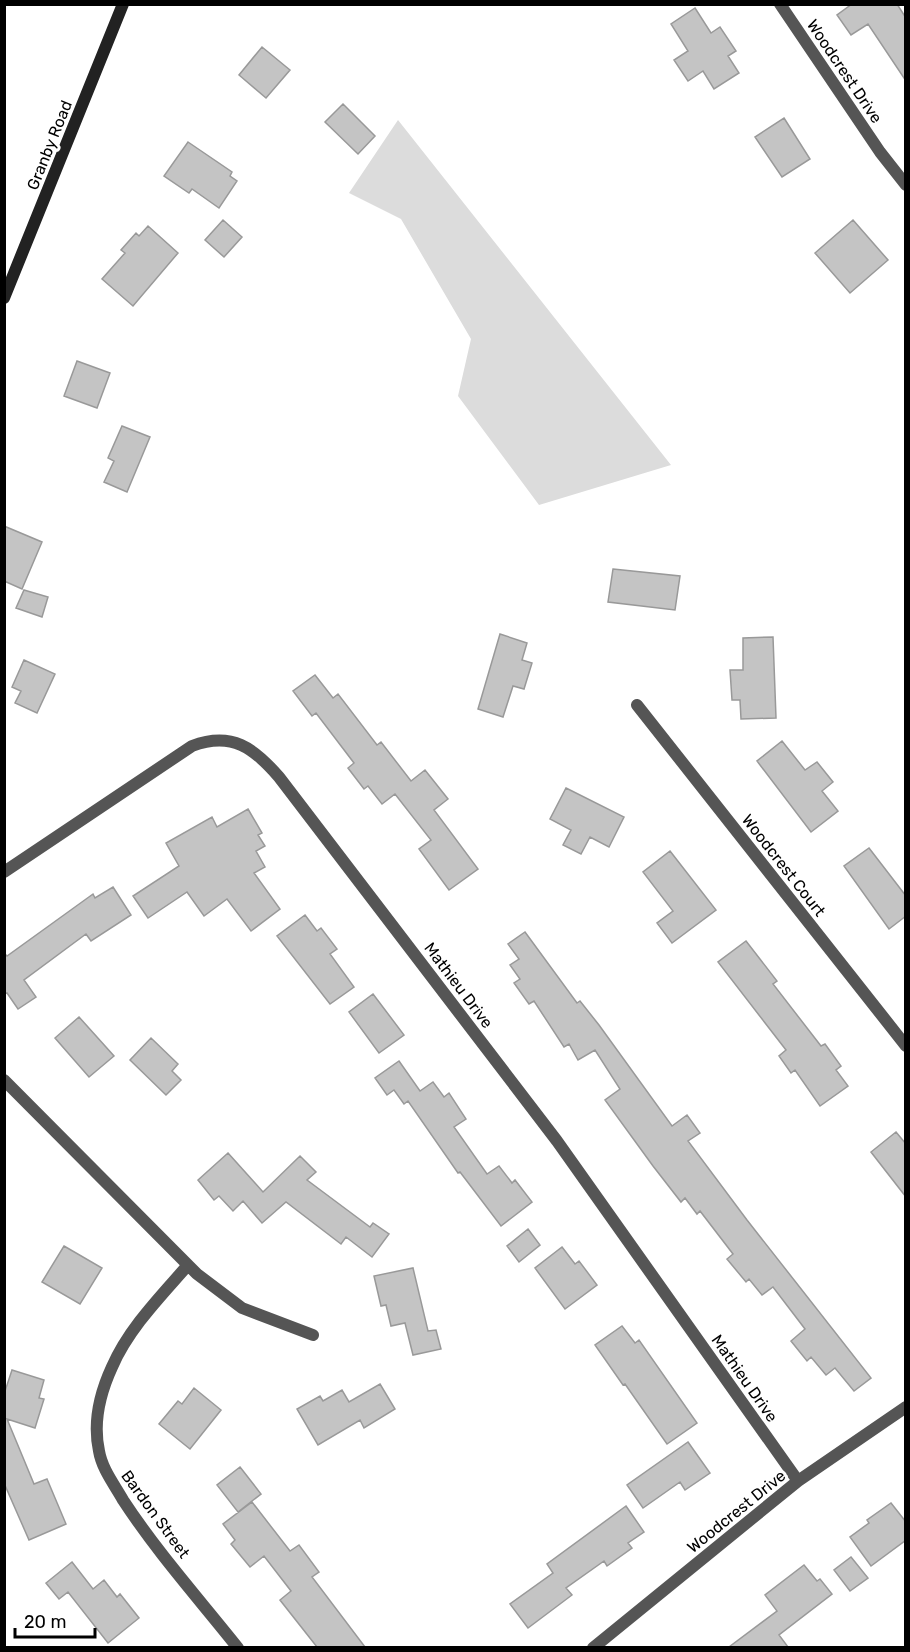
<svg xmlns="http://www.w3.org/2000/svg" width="910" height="1652" font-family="Rubik,sans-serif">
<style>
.green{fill:#dcdcdc}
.building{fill:#c4c4c4;stroke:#999;stroke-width:1.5}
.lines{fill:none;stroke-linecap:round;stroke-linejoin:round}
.street{stroke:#555;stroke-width:12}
.secondary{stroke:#222;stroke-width:12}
.labels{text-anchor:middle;stroke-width:6;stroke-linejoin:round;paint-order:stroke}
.street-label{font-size:16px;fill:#000;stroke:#fff}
</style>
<rect width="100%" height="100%" fill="#fff"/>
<path class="green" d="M 398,120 L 671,465 L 539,505 L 458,396 L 471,339 L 401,219 L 349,193 Z"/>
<path class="building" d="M 852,4 L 897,4 L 906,18 L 906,81 L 868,24 L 851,35 L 837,15 Z
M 695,8 L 711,33 L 720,27 L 736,51 L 728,56 L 739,73 L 714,89 L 703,71 L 688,81 L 674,60 L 688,51 L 671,24 Z
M 262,47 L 290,70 L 266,98 L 239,75 Z
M 343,104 L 375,136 L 358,154 L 325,122 Z
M 784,118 L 810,159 L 782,177 L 755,137 Z
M 188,142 L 232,172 L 230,176 L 237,181 L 219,208 L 192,189 L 189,193 L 164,176 Z
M 223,220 L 242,237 L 224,257 L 205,240 Z
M 853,220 L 888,260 L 850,293 L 815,253 Z
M 148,226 L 178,253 L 133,306 L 102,279 L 125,253 L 121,250 L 136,233 L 139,236 Z
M 77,361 L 110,373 L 97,408 L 64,396 Z
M 122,426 L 150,437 L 127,492 L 104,482 L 114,461 L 108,458 Z
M 4,526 L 42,542 L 22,589 L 4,581 Z
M 613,569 L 680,576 L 675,610 L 608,602 Z
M 24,590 L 48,597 L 42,617 L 16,608 Z
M 500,634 L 527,643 L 522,660 L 532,663 L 524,689 L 513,686 L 503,717 L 478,709 Z
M 773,637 L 776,718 L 741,719 L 740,700 L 732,700 L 730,670 L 743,670 L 743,638 Z
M 24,660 L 55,674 L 37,713 L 15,703 L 21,691 L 12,687 Z
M 315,675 L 333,698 L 338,694 L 377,745 L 381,742 L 411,781 L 425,770 L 448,799 L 434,810 L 478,869 L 449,890 L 419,849 L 431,840 L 395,794 L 382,804 L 368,786 L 364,789 L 348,768 L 354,763 L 316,713 L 312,716 L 293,691 Z
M 782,741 L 805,770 L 817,762 L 833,782 L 822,791 L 838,811 L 811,832 L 757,761 Z
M 566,788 L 624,817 L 609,847 L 590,837 L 581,854 L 563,845 L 571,830 L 550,819 Z
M 248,809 L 262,833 L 258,835 L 265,846 L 256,851 L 265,867 L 254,873 L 280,909 L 251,931 L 227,899 L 204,916 L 187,892 L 148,918 L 133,896 L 179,866 L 166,843 L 212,817 L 217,827 Z
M 869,848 L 906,896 L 906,916 L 889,929 L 844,866 Z
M 670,851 L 716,910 L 672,943 L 657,923 L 673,911 L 643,872 Z
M 113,887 L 131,915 L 91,941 L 86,934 L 24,980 L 36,997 L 18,1009 L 7,993 L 4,994 L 4,953 L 7,956 L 93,894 L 95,898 Z
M 305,915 L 317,931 L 321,928 L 337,949 L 330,954 L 354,987 L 330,1004 L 277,936 Z
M 525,932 L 577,1003 L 580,1001 L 599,1025 L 672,1126 L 687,1115 L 700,1133 L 688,1141 L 747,1220 L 871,1378 L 854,1391 L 835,1368 L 826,1375 L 811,1357 L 807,1361 L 791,1341 L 805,1329 L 773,1287 L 762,1295 L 749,1279 L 746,1282 L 727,1259 L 733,1254 L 700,1211 L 697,1214 L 685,1198 L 681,1202 L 653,1166 L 605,1100 L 620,1089 L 595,1050 L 578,1060 L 569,1044 L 564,1047 L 534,1001 L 529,1004 L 514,983 L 520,979 L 510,965 L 519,959 L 508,944 Z
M 746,941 L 777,981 L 773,984 L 821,1046 L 825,1044 L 841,1066 L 836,1070 L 848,1086 L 820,1106 L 795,1070 L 791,1073 L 779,1056 L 786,1050 L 718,962 Z
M 373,994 L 404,1035 L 379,1053 L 349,1012 Z
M 79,1017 L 114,1056 L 89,1077 L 55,1038 Z
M 151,1038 L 178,1064 L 172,1071 L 181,1080 L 166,1095 L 130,1060 Z
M 399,1061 L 420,1091 L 433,1082 L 444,1097 L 449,1093 L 466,1119 L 454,1127 L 487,1174 L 499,1166 L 512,1183 L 515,1180 L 532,1202 L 501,1226 L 460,1172 L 458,1173 L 408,1101 L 404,1104 L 394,1090 L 387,1095 L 375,1078 Z
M 896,1132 L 906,1144 L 906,1197 L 871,1152 Z
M 228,1153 L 263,1192 L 300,1156 L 316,1172 L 307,1180 L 370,1227 L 373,1223 L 389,1234 L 372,1257 L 346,1237 L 341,1244 L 286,1202 L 262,1223 L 243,1201 L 233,1211 L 219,1196 L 214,1200 L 198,1180 Z
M 528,1229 L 540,1245 L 519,1262 L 507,1246 Z
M 64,1246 L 102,1268 L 80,1304 L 42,1282 Z
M 562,1247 L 575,1264 L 579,1261 L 597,1285 L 565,1309 L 535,1268 Z
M 413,1268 L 428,1331 L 436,1330 L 441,1349 L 413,1355 L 405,1323 L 391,1326 L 386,1305 L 381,1306 L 374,1276 Z
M 622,1326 L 635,1343 L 639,1340 L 697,1423 L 667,1444 L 625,1384 L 623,1385 L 595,1345 Z
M 12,1370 L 44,1380 L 39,1398 L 44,1399 L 35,1428 L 7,1419 L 34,1484 L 47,1479 L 66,1524 L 29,1540 L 4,1483 L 4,1394 Z
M 380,1384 L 395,1409 L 364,1428 L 360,1420 L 318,1445 L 297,1409 L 320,1396 L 323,1401 L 342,1390 L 349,1402 Z
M 194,1388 L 221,1410 L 190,1449 L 159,1424 L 178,1401 L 182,1404 Z
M 688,1442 L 710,1473 L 685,1490 L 680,1482 L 643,1508 L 627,1485 Z
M 240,1467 L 261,1494 L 238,1512 L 217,1485 Z
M 252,1502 L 290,1551 L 299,1545 L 319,1572 L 312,1577 L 365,1647 L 317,1647 L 280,1600 L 291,1591 L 264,1556 L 250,1567 L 231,1544 L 235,1540 L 223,1524 Z
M 891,1503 L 906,1522 L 906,1540 L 871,1566 L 850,1537 L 869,1523 L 867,1520 Z
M 626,1506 L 644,1532 L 628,1543 L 632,1548 L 607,1566 L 604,1561 L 566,1588 L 572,1595 L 528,1628 L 510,1604 L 553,1573 L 547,1564 Z
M 851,1557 L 868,1578 L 850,1591 L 834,1570 Z
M 72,1562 L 93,1589 L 104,1580 L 117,1597 L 120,1594 L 139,1618 L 108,1643 L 68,1592 L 59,1599 L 46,1583 Z
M 804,1565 L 817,1581 L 820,1579 L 832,1594 L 779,1635 L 788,1647 L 729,1647 L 777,1611 L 765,1595 Z"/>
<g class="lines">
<path class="street" d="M 780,4 L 880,152 L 906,185
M 637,705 L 906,1046
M 4,872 L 192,746 C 232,731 254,748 279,777 L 557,1141 L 798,1481
M 4,1080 L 188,1265 C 161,1296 129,1328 112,1367 C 100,1393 93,1423 99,1451 C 102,1469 114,1484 123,1500 C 157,1552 199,1599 238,1648
M 188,1265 L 197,1274 L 242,1308 L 313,1335
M 593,1648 L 798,1481 L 906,1407"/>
<path class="secondary" d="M 4,298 L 123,4"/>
</g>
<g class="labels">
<g class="street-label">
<text transform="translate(845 71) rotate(56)" y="6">Woodcrest Drive</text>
<text transform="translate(49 145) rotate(-68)" y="6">Granby Road</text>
<text transform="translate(784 865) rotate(52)" y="6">Woodcrest Court</text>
<text transform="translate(459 985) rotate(53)" y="6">Mathieu Drive</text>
<text transform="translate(745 1378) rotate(55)" y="6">Mathieu Drive</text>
<text transform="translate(736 1511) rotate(-39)" y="6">Woodcrest Drive</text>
<text transform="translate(156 1514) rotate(54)" y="6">Bardon Street</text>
</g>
</g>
<rect width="910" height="1652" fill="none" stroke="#000000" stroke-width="12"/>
<path d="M15 1628v9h80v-9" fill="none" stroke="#000000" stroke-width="3"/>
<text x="24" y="1628" font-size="18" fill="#000000" stroke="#ffffff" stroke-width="4.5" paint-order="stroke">20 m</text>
</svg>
